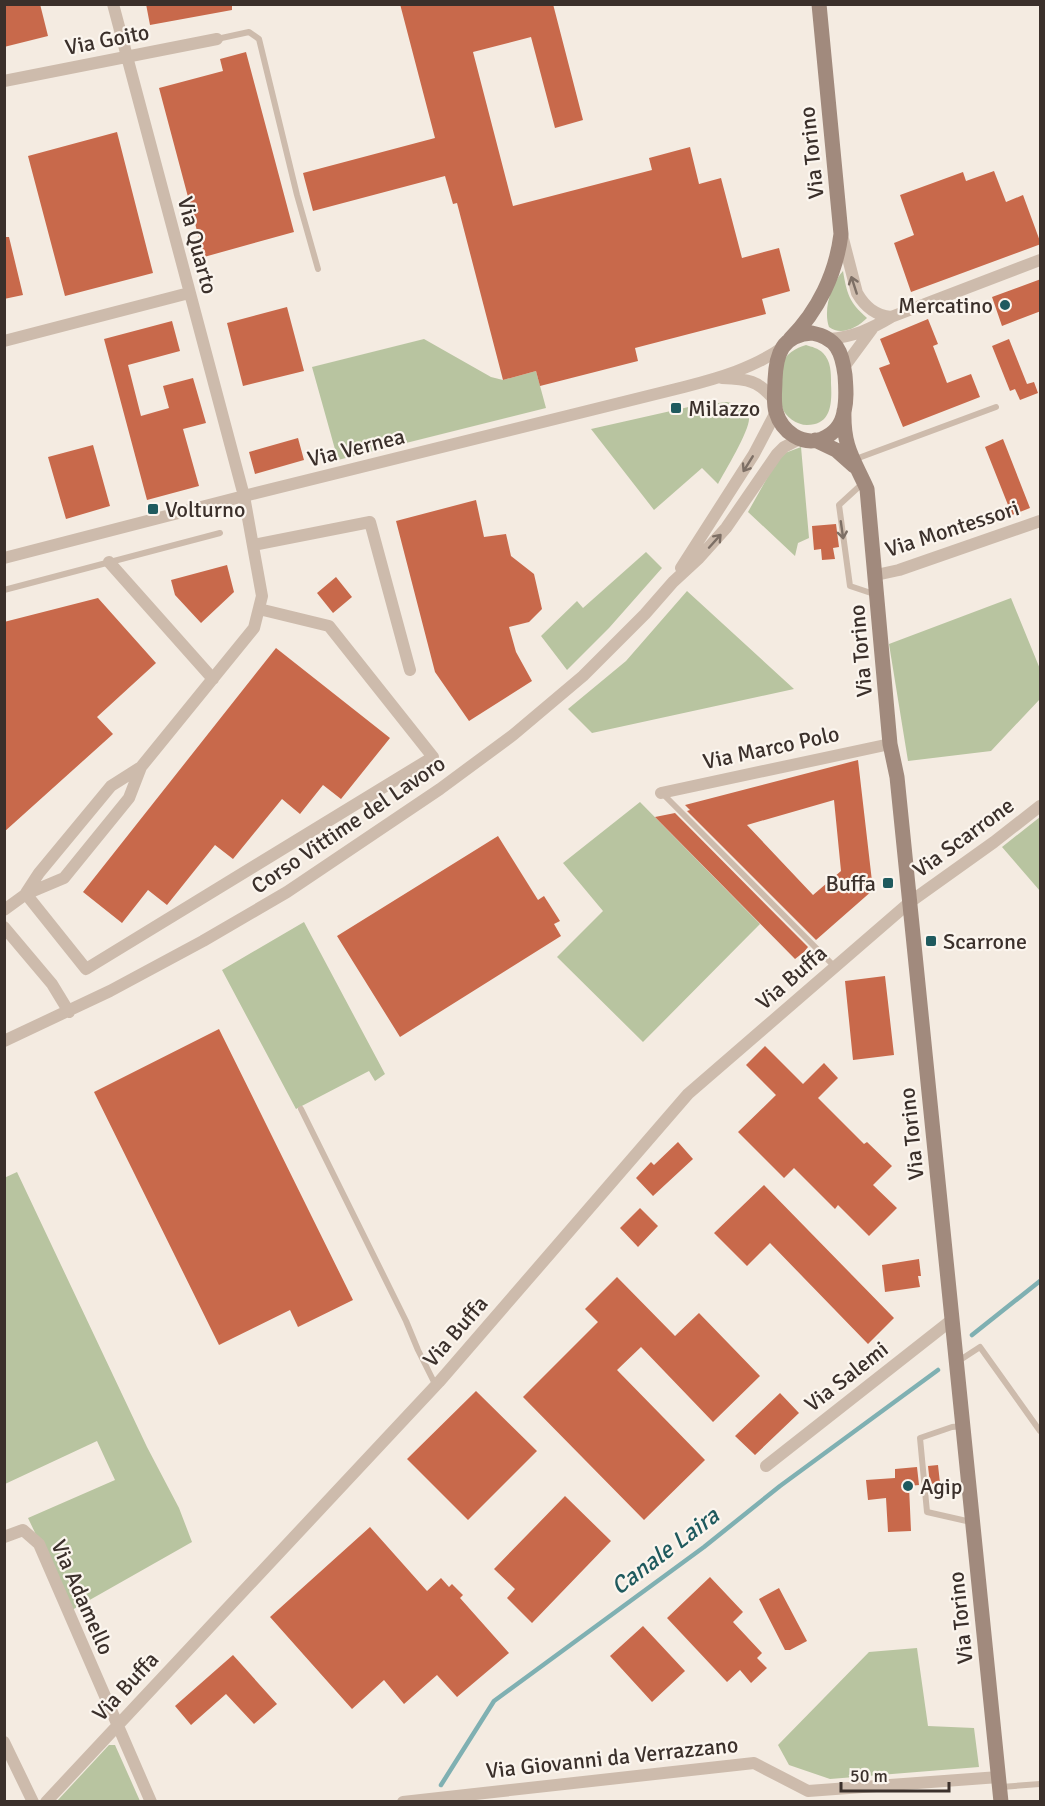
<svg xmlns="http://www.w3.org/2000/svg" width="1045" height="1806" font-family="Signika,sans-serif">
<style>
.green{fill:#b8c4a0}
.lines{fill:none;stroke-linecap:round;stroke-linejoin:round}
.stream{stroke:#7fb0b2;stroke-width:4.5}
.building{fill:#c8694b;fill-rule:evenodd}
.service{stroke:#cdbbac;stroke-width:6}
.minor{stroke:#cdbbac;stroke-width:12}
.secondary{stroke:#a18a7d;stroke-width:15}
.oneway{stroke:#7d6f65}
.poi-dot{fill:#1f5a5e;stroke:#fbf5ee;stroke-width:2}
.labels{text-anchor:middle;stroke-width:4.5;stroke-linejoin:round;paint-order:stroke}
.street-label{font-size:22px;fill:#3b302b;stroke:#fbf5ee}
.poi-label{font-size:22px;fill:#3b302b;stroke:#fbf5ee;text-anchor:start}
.water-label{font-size:24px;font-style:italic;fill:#1f5a5e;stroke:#fbf5ee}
</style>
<rect width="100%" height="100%" fill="#f4ebe1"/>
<path class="green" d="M 843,271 C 847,294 849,302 867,318 C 857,328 841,336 829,327 C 823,310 831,284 843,271 Z
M 424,339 L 491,377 L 503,380 L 536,371 L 546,408 L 338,460 L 312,367 Z
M 806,345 C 812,347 818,348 823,353 C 831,361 831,373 831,383 C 832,402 832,425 807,425 C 797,425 785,417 782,407 C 780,400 781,391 781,384 C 781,378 780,370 781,365 C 785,354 796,348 806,345 Z
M 727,402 C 736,404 748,406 749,418 C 750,430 725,471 718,484 L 702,468 L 654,510 L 591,429 L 693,406 Z
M 801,447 L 809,538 L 798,543 L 795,556 L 748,512 L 775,464 L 785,453 Z
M 646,552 L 662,568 L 609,628 L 567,670 L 541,636 L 577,601 L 583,608 Z
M 687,591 L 794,689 L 592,733 L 568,709 L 626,661 Z
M 1011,598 L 1040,669 L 1040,699 L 991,751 L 908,761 L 889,644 Z
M 640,802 L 760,924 L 643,1042 L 557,957 L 603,911 L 563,863 Z
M 1040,817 L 1040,891 L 1002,847 Z
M 304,922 L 385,1074 L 375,1081 L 369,1071 L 296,1109 L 222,970 Z
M 17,1172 L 147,1447 L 179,1508 L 192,1542 L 72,1610 L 28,1518 L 115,1480 L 97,1441 L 5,1484 L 4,1178 Z
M 917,1648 L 928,1726 L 974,1728 L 979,1767 L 830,1779 L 789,1765 L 778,1745 L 869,1652 Z
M 109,1745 L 115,1745 L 140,1801 L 57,1801 Z"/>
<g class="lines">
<path class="stream" d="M 972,1335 L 1040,1281
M 441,1785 L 494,1701 L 704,1547 L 780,1486 L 938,1370"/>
</g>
<path class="building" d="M 4,4 L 40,4 L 48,36 L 4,47 Z
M 146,4 L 232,4 L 232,10 L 150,25 Z
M 400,4 L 553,4 L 583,120 L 555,128 L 531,37 L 473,52 L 513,206 L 652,170 L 649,158 L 690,147 L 699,184 L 721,178 L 742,258 L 779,248 L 790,291 L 762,299 L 766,314 L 635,348 L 638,361 L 540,386 L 536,371 L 503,380 L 457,203 L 453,204 L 445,176 L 313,211 L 303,173 L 435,138 Z
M 246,52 L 294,232 L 204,257 L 159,88 L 223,71 L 220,59 Z
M 117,132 L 153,273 L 65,296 L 28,156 Z
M 994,171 L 1006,202 L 1023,195 L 1041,244 L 911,292 L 894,243 L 914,235 L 900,195 L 963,172 L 966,181 Z
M 4,237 L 9,237 L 23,295 L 4,299 Z
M 1041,279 L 1041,311 L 1002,326 L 992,297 Z
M 287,307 L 304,371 L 243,386 L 227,323 Z
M 928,319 L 938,344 L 933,346 L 947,383 L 971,374 L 980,397 L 903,427 L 879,368 L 890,364 L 880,339 Z
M 172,321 L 180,351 L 128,365 L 141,416 L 169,408 L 163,386 L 193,378 L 206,423 L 183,429 L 199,486 L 147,500 L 104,339 Z
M 1009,339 L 1027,384 L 1034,382 L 1038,393 L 1020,400 L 1015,389 L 1010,391 L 992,346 Z
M 298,438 L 304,460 L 255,474 L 249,452 Z
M 1003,439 L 1030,508 L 1012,515 L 985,447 Z
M 93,445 L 110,506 L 66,519 L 48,457 Z
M 476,500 L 484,537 L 506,534 L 511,556 L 534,574 L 542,609 L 529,622 L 509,627 L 516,652 L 532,681 L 469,721 L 435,672 L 396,521 Z
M 836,524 L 839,547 L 833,548 L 835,559 L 822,560 L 821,549 L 814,550 L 812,526 Z
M 227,565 L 234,592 L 201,623 L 175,595 L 171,580 Z
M 336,577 L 352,597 L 333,613 L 317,593 Z
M 98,598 L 156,663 L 97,717 L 113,734 L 4,832 L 4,622 Z
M 276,648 L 390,738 L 341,799 L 323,785 L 300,814 L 282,799 L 233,859 L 215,845 L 167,905 L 148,890 L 122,923 L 83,892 Z
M 858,760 L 873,890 L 816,940 L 687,811 L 690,810 L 685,805 ZM 834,800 L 841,871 L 813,895 L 747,825 Z
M 675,813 L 808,947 L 804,952 L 795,959 L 655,817 Z
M 498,836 L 538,900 L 544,896 L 560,921 L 554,924 L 561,936 L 400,1037 L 337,936 Z
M 885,976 L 894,1055 L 853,1060 L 845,981 Z
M 219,1029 L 353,1300 L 298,1327 L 290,1310 L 219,1345 L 94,1092 Z
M 765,1046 L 803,1084 L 824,1063 L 838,1078 L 818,1098 L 864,1144 L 867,1142 L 892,1166 L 873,1185 L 897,1208 L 869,1236 L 838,1205 L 835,1209 L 794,1168 L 784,1178 L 738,1132 L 776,1095 L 746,1065 Z
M 678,1142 L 693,1159 L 653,1196 L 636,1178 L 651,1162 L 654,1165 Z
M 764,1185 L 894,1318 L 868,1344 L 770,1243 L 747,1266 L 714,1233 Z
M 640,1208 L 658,1226 L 638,1247 L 620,1228 Z
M 919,1259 L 921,1276 L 918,1276 L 920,1287 L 885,1292 L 882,1265 Z
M 617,1277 L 675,1336 L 699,1313 L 760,1376 L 713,1422 L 641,1347 L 617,1370 L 705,1460 L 644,1520 L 523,1397 L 598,1322 L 585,1309 Z
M 476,1391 L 537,1451 L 468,1520 L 407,1459 Z
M 780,1393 L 799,1413 L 755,1455 L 735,1436 Z
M 938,1465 L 940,1483 L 930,1484 L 928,1466 Z
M 917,1467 L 919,1485 L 909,1486 L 911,1531 L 888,1532 L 886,1498 L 868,1500 L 866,1480 L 895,1478 L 895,1469 Z
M 565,1496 L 611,1541 L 532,1623 L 507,1598 L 515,1589 L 494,1569 Z
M 370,1527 L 427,1591 L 441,1578 L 449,1587 L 452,1584 L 463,1595 L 460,1598 L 509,1653 L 457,1697 L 437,1675 L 404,1704 L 384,1680 L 352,1709 L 270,1617 Z
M 710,1577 L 743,1612 L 733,1622 L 762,1653 L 757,1658 L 767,1668 L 751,1683 L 740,1670 L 727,1682 L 667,1618 Z
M 779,1588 L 807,1641 L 790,1650 L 785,1650 L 759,1599 Z
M 643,1626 L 685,1671 L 652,1702 L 610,1656 Z
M 233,1655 L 277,1704 L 254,1724 L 226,1694 L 191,1725 L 175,1706 Z"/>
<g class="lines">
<path class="service" d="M 217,39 L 249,32 L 259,39 L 297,195 L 318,269
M 853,460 L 996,407
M 863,483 L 839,505 L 850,586 L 877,595
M 4,590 L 220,533
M 662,793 L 835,967
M 301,1109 L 406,1321 L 418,1350 L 435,1384
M 957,1362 L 980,1347 L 1040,1431
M 963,1426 L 952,1427 L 920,1438 L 927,1512 L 971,1522
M 1001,1787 L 1040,1784"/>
<path class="minor" d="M 4,81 L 217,39
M 842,235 L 857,293 C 865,307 875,315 891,317
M 829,339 C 853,337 871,329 891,317 L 1040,260
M 4,341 L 189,293
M 844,367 L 872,329
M 722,378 C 747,379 759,380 775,401
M 253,545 L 370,522 L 410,670
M 4,558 L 244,496 L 684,387 C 719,378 754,368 783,347
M 109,562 L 213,679
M 681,568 L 754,454 L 776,412
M 876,575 L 899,570 L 1040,521
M 661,793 L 890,744
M 26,893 L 39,873 L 111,786 L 141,767
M 26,894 L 86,969 L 433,757 L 329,626 L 259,609
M 4,910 L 26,894 L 64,878 L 129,798 L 141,767 L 254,628 L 262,596 L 244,496 L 113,4
M 4,927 L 52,984 L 69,1012
M 4,1041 L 110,991 L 203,941 L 287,892 L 440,789 L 513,735 L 583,676 L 645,614 L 673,582 L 699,558 L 726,528 L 777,454 L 784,447 L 800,439
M 766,1466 L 953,1319
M 4,1537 L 23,1530 L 39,1544 L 151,1802
M 4,1742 L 33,1802
M 46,1802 L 439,1382 L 688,1094 L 910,902 L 994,842 L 1040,806
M 403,1802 L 754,1763 L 808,1791 L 999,1777"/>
<path class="secondary" d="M 812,333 C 837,338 842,352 845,375 C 846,388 847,399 844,412 C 842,424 834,434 822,439 C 802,446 782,432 776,412 C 773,402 775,391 775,380 C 776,354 782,335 812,333 Z
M 790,339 C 818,311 836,274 841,234 L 819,4
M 844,411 C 843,447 853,458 867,489 L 890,744 L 897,777 L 1001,1802
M 815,440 L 836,450 L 854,466"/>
</g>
<defs><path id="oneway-shaft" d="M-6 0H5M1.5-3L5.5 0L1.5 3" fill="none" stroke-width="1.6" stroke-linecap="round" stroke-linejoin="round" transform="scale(1.5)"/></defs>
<g class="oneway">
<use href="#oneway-shaft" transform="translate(854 285) rotate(-108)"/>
<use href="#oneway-shaft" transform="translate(748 464) rotate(122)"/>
<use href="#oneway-shaft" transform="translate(842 530) rotate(82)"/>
<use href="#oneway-shaft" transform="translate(715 541) rotate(-48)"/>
</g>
<g class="poi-dot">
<circle cx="1005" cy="305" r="6"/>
<rect x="670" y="402" width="12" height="12" rx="3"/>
<rect x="147" y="503" width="12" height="12" rx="3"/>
<rect x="882" y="877" width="12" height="12" rx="3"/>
<rect x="925" y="935" width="12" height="12" rx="3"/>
<circle cx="908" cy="1486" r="6"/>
</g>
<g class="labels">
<g class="street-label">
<text transform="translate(107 39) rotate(-11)" y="8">Via Goito</text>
<text transform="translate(811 153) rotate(-96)" y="8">Via Torino</text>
<text transform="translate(198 245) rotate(75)" y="8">Via Quarto</text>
<text transform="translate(356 447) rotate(-14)" y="8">Via Vernea</text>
<text transform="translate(952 528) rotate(-18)" y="8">Via Montessori</text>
<text transform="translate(860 651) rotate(-95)" y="8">Via Torino</text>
<text transform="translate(771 747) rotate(-12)" y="8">Via Marco Polo</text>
<text transform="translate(348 824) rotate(-34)" y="8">Corso Vittime del Lavoro</text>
<text transform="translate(963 837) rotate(-36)" y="8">Via Scarrone</text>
<text transform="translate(791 977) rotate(-41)" y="8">Via Buffa</text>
<text transform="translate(911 1134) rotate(-96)" y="8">Via Torino</text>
<text transform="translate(455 1331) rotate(-49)" y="8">Via Buffa</text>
<text transform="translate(846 1376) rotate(-38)" y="8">Via Salemi</text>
<text transform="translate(83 1597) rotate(66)" y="8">Via Adamello</text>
<text transform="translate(960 1618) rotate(-96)" y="8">Via Torino</text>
<text transform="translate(125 1686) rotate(-47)" y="8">Via Buffa</text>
<text transform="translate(612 1757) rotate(-6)" y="8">Via Giovanni da Verrazzano</text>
</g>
<g class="poi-label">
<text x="993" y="313" text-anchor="end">Mercatino</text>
<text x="688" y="416">Milazzo</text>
<text x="165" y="517">Volturno</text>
<text x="876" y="891" text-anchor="end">Buffa</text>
<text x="943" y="949">Scarrone</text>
<text x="920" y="1494">Agip</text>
</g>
<g class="water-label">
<text transform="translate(665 1551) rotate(-37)" y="8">Canale Laira</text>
</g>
</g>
<rect width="1045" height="1806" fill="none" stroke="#3b302b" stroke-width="12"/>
<path d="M841 1782v9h108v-9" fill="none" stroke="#3b302b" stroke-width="3"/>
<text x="850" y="1782" font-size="18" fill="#3b302b" stroke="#fbf5ee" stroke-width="4.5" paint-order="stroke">50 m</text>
</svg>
